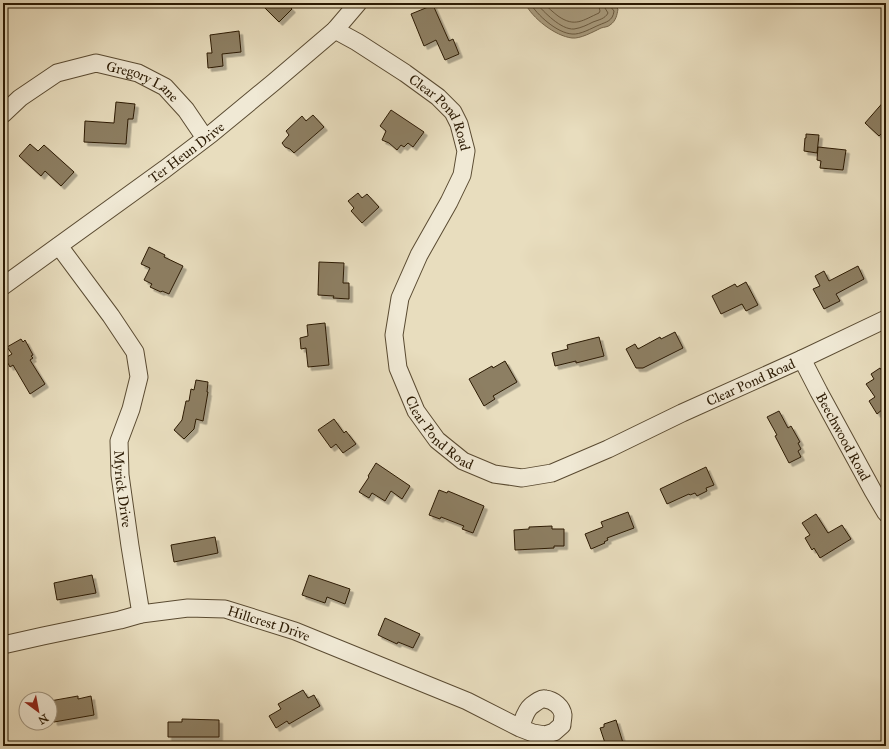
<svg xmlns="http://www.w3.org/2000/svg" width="889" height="749" font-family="'IM FELL Great Primer',serif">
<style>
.water{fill:#a89b7e;stroke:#76674d}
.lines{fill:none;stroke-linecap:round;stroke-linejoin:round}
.shore{stroke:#6a5a40;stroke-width:1}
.building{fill:#8d7f64;stroke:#2b1a03;filter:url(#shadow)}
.minor-casing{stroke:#5a4b32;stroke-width:19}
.minor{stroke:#f0e9d5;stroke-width:17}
.labels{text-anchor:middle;stroke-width:3.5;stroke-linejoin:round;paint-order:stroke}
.street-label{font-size:14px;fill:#2b1a03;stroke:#f0e9d5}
</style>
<defs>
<filter id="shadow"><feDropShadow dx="3.5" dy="3.5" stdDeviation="0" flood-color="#0004"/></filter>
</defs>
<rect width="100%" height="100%" fill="#e8ddbe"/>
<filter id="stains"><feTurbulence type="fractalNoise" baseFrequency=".005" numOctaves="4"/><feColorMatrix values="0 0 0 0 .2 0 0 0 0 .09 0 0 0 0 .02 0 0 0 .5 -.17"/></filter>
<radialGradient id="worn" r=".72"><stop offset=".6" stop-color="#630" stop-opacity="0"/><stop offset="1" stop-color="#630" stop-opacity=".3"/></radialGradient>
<path class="water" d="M 525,3 L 612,3 L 618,9 C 617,15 616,21 610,25 C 608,27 604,27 601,28 C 593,32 580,39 572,38 C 555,36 532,18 525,3 Z"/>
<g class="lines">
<path class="shore" d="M 530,3 C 537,15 557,33 572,34 C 580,35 592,28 599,25 C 606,22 613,21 614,11 L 610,6 L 609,3
M 536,3 C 544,12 561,30 574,29 C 581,28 587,25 593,22 C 598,20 605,19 608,13 L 605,8 L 604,3
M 544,3 C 548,8 553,12 558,16 C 575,28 583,20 599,13 L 600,11 L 598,3"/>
</g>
<path class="building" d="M 260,3 L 286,3 L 292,9 L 279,22 Z
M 433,5 L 449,41 L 453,39 L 459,54 L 445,60 L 436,40 L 424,46 L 411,14 Z
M 239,31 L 241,52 L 222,54 L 223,66 L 208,68 L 207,53 L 212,53 L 210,35 Z
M 886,99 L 886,129 L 879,136 L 865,123 Z
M 116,102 L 135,104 L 133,119 L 128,119 L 126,144 L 84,142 L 85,121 L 114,123 Z
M 391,110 L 424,132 L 413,147 L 408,143 L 404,147 L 401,145 L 397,150 L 389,143 L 382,140 L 386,131 L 380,126 Z
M 313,115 L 324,127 L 294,153 L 290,149 L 285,147 L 282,143 L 289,135 L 286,131 L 302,116 L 306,121 Z
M 806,134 L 819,135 L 817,153 L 804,151 L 805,138 L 806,138 Z
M 30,144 L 38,151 L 44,145 L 74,172 L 61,186 L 45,171 L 41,176 L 19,156 Z
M 818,147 L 846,150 L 843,170 L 820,168 L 821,161 L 817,160 Z
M 358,193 L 362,198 L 367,194 L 379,207 L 362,223 L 351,211 L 354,208 L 348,201 Z
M 149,247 L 165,255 L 164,257 L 183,266 L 169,294 L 162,291 L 161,292 L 150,287 L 152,284 L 144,280 L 150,268 L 141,264 Z
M 319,262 L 344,263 L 343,283 L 349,283 L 349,299 L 333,298 L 334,296 L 318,295 Z
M 858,266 L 864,279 L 836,294 L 840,301 L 824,309 L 813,289 L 820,286 L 815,276 L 824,271 L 829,281 Z
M 746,282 L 758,305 L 746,311 L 742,304 L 721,314 L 712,296 L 735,284 L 737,287 Z
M 325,323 L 329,365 L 308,367 L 306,348 L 301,349 L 300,338 L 308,336 L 307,325 Z
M 675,332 L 683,348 L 643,368 L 636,368 L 626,349 L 635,344 L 638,349 L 660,337 L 661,339 Z
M 599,337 L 604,356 L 576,363 L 576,361 L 555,366 L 552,353 L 568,349 L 567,345 Z
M 21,339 L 23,342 L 25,340 L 33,355 L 31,356 L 33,358 L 30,360 L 45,384 L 30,394 L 13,365 L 10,367 L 5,358 L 12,354 L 7,347 Z
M 505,361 L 517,382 L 493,396 L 495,399 L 484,406 L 469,379 L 492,366 L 493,368 Z
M 880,368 L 886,377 L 886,413 L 883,409 L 877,414 L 869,401 L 875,397 L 866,384 L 874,379 L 871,374 Z
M 196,380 L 208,382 L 207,392 L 208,392 L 203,421 L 196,419 L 194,429 L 184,439 L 174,430 L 182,420 L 186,401 L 189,401 L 191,389 L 194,390 Z
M 779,411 L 788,428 L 791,426 L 800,442 L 798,443 L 801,449 L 798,451 L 801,457 L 789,463 L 775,436 L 777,435 L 767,417 Z
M 334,419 L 344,433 L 346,431 L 356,444 L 343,453 L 336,444 L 331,448 L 318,430 Z
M 376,463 L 410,486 L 402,499 L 391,491 L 385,501 L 372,493 L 369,498 L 359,492 L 369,477 L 368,476 Z
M 706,467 L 714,485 L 706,488 L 707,491 L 697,496 L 695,493 L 690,495 L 689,494 L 667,504 L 660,489 Z
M 439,490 L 447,493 L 448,491 L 484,506 L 473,533 L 462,529 L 464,526 L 441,517 L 440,519 L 429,515 Z
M 628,512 L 634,528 L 607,538 L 608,540 L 604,542 L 605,543 L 591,549 L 585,534 L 603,527 L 601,522 Z
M 816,514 L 828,533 L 842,525 L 851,539 L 820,558 L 814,548 L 812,550 L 805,538 L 810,535 L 802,523 Z
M 552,526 L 552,529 L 564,529 L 564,546 L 554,546 L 554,548 L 515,550 L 514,530 L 529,529 L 529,527 Z
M 215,537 L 218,553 L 174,562 L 171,545 Z
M 92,575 L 96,593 L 57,600 L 54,583 Z
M 309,575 L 350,589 L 345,604 L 327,597 L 325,603 L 302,595 Z
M 385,618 L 420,634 L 413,648 L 398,642 L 397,644 L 378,635 Z
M 303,690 L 308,698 L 314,695 L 320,706 L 289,724 L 287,721 L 276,728 L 269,716 L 281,709 L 278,704 Z
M 78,696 L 78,699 L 91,696 L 94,715 L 54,722 L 50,701 Z
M 182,719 L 219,720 L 219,737 L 168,737 L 168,722 L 182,722 Z
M 616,720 L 624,746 L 606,746 L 600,728 L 604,727 L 604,724 Z"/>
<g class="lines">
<defs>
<g id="minor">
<path id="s1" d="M 335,30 L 357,42 L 405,73 L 438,97 L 453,112 L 459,124 L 466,151 L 462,175 L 449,202 L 419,255 L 400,298 L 394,335 L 398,368 L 416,411 L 437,440 L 463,461 L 494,474 L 522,478 L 552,473 L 608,449 L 682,413 L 802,359 L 886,319"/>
<path id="s2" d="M 3,114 L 20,98 L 57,73 L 96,63 L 138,73 L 165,87 L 186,110 L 205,138"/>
<path id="s3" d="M 59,246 L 111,316 L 135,352 L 139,377 L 131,409 L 119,441 L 120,475 L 130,546 L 141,614"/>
<path id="s4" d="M 3,286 L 165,169 L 211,134 L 274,82 L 335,30 L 358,3"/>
<path id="s5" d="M 802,359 L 819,392 L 873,491 L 886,513"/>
<path id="s6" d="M 3,645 L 43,636 L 120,620 L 141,614 L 188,608 L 225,609 L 295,631 L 467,701 L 520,728 L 533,733 L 545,735 L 554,732 L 562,725 C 562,722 563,718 563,715 C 562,707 554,700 545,699 C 541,698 535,703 531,706 C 525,711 523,721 520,728"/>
</g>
</defs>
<use href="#minor" class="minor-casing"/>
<use href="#minor" class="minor"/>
</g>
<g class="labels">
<g class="street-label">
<text dy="5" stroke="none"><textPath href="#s2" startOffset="159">Gregory Lane</textPath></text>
<text dy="5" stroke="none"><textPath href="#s1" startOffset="137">Clear Pond Road</textPath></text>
<text dy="5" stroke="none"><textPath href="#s4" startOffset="227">Ter Heun Drive</textPath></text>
<text dy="5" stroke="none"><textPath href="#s1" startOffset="845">Clear Pond Road</textPath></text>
<text dy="5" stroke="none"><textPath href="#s1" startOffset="497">Clear Pond Road</textPath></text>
<text dy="5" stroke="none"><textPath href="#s5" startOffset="88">Beechwood Road</textPath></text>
<text dy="5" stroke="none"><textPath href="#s3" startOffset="271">Myrick Drive</textPath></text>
<text dy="5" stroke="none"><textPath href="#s6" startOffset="272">Hillcrest Drive</textPath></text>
</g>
</g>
<rect width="889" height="749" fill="none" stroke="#e8ddbe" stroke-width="16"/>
<rect x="4" y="4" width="881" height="741" fill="none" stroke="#2b1a03" stroke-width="2"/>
<rect x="8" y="8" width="873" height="733" fill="none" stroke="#2b1a03"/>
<g transform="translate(38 711) rotate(148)"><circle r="19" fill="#f0e9d5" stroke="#a19681"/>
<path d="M0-3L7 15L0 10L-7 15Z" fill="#8f2418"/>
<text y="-6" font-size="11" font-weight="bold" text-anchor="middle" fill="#2b1a03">N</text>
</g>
<rect width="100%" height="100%" filter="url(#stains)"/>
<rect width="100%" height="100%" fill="url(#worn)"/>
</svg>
